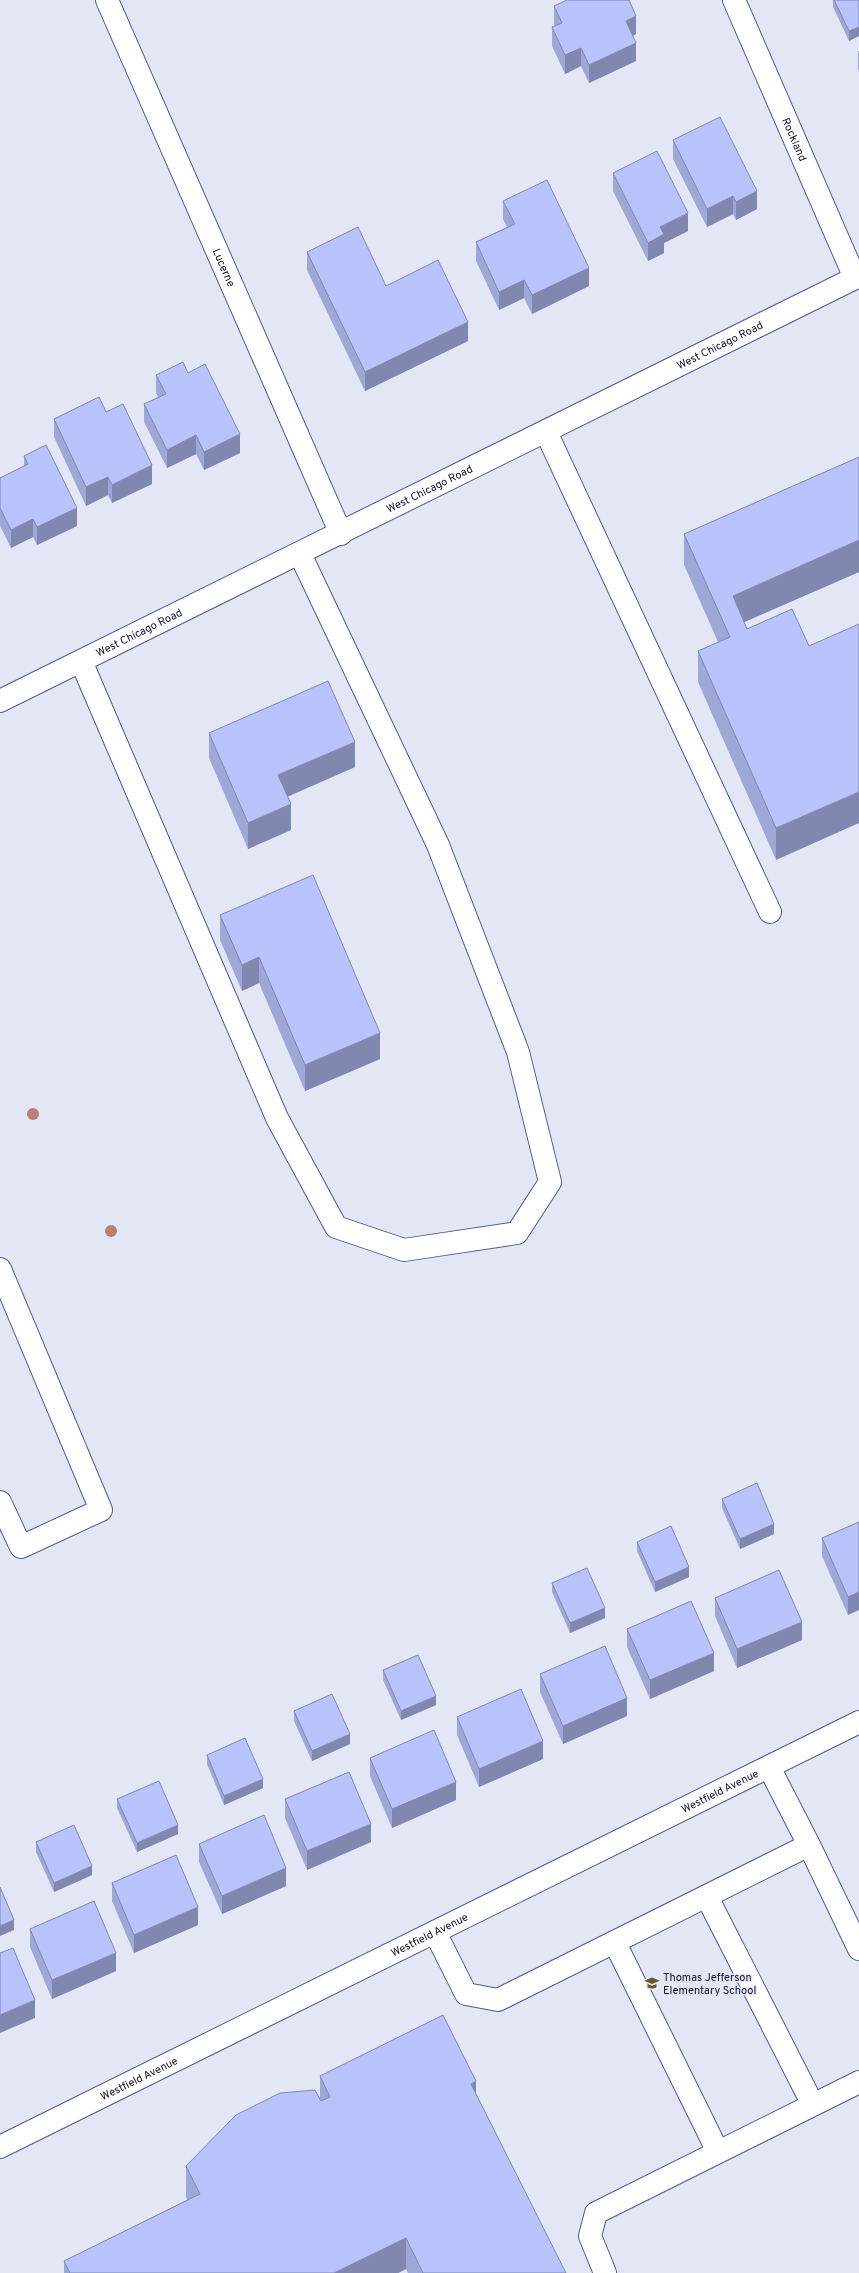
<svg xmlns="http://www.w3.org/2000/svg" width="859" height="2273" font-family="Overpass,sans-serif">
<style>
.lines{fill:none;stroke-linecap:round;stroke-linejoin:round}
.lane-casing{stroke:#4e5995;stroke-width:24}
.street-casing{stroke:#4e5995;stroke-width:24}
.secondary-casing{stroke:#4e5995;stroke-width:24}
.lane{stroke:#fff;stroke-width:22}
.street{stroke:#fff;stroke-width:22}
.secondary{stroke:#fff;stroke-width:22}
.tree{fill:#ba7f75}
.wall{fill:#9da8d7}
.shaded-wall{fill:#8088af}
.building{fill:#b7c3fa;stroke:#8088af}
.labels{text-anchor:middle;stroke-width:3;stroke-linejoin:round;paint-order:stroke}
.street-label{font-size:11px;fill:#0c0f27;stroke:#e3e7f5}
.poi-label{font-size:11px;fill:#0c0f27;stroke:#e3e7f5;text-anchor:start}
</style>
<rect width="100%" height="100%" fill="#e3e7f5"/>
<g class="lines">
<defs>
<path id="lane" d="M 546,432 L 770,912
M 81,661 L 277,1118 L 336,1227 L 404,1250 L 517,1233 L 550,1182 L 518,1052 L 438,845 L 300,554
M 0,1269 L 101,1510 L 21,1547 L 0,1502
M 769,1767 L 809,1845
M 707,1897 L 813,2105
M 435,1932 L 466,1994 L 498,2000 L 809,1845 L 859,1949
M 615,1943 L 718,2152
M 605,2273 L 590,2236 L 596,2213 L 859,2082"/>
<g id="street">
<path id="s1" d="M 107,0 L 341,534"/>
<path id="s2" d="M 734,0 L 855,278"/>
<path id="s3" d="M 0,2147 L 859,1722"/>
</g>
<g id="secondary">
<path id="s4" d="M 0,701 L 859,276"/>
</g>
</defs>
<use href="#lane" class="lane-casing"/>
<use href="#street" class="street-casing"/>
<use href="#secondary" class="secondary-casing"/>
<use href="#lane" class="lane"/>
<use href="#street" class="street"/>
<use href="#secondary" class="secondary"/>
</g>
<g class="tree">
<circle cx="33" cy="1114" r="6"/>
<circle cx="111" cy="1231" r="6"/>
</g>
<path class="wall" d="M 833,0 L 859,0 L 849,41 L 833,7 Z
M 554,6 L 636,34 L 633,36 L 636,61 L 589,83 L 581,66 L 565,74 L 552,46 L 552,27 L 555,26 L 554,25 Z
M 858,51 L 859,51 L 859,71 L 858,69 Z
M 673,140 L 757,209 L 736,220 L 733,214 L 707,227 L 673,159 Z
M 613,173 L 688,231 L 664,243 L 664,253 L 648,261 L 613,191 Z
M 503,201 L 589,286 L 532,314 L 524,298 L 499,310 L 476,261 L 476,242 L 507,227 L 503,219 Z
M 307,252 L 386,286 L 468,341 L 365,391 L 307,270 Z
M 188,373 L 240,453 L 204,470 L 196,454 L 167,468 L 144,422 L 144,404 L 158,397 L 156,393 L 156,375 Z
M 106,412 L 152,484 L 112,503 L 108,495 L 86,506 L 54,437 L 54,419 Z
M 24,456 L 77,526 L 37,545 L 33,537 L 11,548 L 0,526 L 0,478 L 24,466 Z
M 859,457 L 859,572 L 744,622 L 747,629 L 792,609 L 776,860 L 698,682 L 698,651 L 718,642 L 684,565 L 684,534 Z
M 209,733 L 355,767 L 287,796 L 291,830 L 248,849 L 209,758 Z
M 220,915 L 380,1059 L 305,1091 L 259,983 L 242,991 L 220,940 Z
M 722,1499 L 774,1534 L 740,1549 L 722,1508 Z
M 859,1522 L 848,1615 L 822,1556 L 822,1538 Z
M 637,1542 L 689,1577 L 655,1592 L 637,1551 Z
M 552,1583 L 605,1618 L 570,1633 L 552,1592 Z
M 715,1598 L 802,1640 L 737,1668 L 715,1616 Z
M 627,1629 L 714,1671 L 650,1699 L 627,1647 Z
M 383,1670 L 436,1705 L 401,1720 L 383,1680 Z
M 540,1674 L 627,1716 L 563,1744 L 540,1692 Z
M 294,1711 L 350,1744 L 312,1761 L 294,1721 Z
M 457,1717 L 543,1759 L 479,1787 L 457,1735 Z
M 207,1755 L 263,1788 L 224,1805 L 207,1764 Z
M 370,1758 L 456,1800 L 392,1828 L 370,1776 Z
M 117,1799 L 178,1834 L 137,1852 L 117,1808 Z
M 285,1799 L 371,1842 L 307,1870 L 285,1818 Z
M 36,1842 L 92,1875 L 54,1892 L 36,1852 Z
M 199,1844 L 286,1886 L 222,1914 L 199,1862 Z
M 112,1883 L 198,1925 L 134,1953 L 112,1901 Z
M 30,1929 L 116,1971 L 52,1999 L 30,1947 Z
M 320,2076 L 476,2094 L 566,2273 L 408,2273 L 406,2269 L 398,2273 L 64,2273 L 64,2261 L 187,2200 L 186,2197 L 186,2166 L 320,2100 Z"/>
<path class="shaded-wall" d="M 636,16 L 636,34 L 626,39 L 626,21 Z
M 859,27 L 859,36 L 849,41 L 849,31 Z
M 636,43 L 636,61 L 589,83 L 589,65 Z
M 581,48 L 581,66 L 565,74 L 565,55 Z
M 757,191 L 757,209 L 736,220 L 736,202 Z
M 733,196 L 733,214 L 707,227 L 707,209 Z
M 688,213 L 688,231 L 664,243 L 664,253 L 648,261 L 648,243 L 660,227 Z
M 589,268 L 589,286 L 532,314 L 532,295 Z
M 524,280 L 524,298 L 499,310 L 499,292 Z
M 468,322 L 468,341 L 365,391 L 365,372 Z
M 240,434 L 240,453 L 204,470 L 204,452 Z
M 196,435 L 196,454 L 167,468 L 167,450 Z
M 152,465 L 152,484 L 112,503 L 112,485 Z
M 108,477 L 108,495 L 86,506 L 86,487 Z
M 77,508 L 77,526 L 37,545 L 37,527 Z
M 33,519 L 33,537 L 11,548 L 11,530 Z
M 859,540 L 859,572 L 733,627 L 733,596 Z
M 355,742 L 355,767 L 278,801 L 278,775 Z
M 859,792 L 859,823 L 776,860 L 776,828 Z
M 291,804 L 291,830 L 248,849 L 248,823 Z
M 259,957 L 259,983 L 242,991 L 242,965 Z
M 380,1033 L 380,1059 L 305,1091 L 305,1065 Z
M 774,1524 L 774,1534 L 740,1549 L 740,1539 Z
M 689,1567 L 689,1577 L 655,1592 L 655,1582 Z
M 859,1592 L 859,1610 L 848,1615 L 848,1597 Z
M 605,1608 L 605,1618 L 570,1633 L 570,1623 Z
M 802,1622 L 802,1640 L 737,1668 L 737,1649 Z
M 714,1653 L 714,1671 L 650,1699 L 650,1680 Z
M 436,1696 L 436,1705 L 401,1720 L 401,1711 Z
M 627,1698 L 627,1716 L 563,1744 L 563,1726 Z
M 350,1734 L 350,1744 L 312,1761 L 312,1751 Z
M 543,1741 L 543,1759 L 479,1787 L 479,1769 Z
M 263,1779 L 263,1788 L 224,1805 L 224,1796 Z
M 456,1782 L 456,1800 L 392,1828 L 392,1809 Z
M 371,1824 L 371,1842 L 307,1870 L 307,1851 Z
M 178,1825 L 178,1834 L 137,1852 L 137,1843 Z
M 92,1866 L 92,1875 L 54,1892 L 54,1883 Z
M 286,1868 L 286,1886 L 222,1914 L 222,1896 Z
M 198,1907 L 198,1925 L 134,1953 L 134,1935 Z
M 14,1920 L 14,1930 L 0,1936 L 0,1926 Z
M 116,1953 L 116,1971 L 52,1999 L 52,1980 Z
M 35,2000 L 35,2018 L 0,2033 L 0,2015 Z
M 476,2081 L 476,2113 L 471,2084 Z
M 406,2238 L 406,2269 L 398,2273 L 334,2273 Z"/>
<path class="building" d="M 567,0 L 629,0 L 636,16 L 626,21 L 636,43 L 589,65 L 581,48 L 565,55 L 552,27 L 562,23 L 554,6 Z
M 834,0 L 859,0 L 859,27 L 849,31 Z
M 720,117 L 757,191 L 736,202 L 733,196 L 707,209 L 673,140 Z
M 657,151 L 688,213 L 660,227 L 664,234 L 648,243 L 613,173 Z
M 547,180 L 589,268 L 532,295 L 524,280 L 499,292 L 476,242 L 515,224 L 503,201 Z
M 358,227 L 386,286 L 438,260 L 468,322 L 365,372 L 307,252 Z
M 183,362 L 188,373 L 205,364 L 240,434 L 204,452 L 196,435 L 167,450 L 144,404 L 166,394 L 156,375 Z
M 99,397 L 106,412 L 123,404 L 152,465 L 112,485 L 108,477 L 86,487 L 54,419 Z
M 46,445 L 77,508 L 37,527 L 33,519 L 11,530 L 0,508 L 0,478 L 28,464 L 24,456 Z
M 859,457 L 859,540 L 733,596 L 747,629 L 792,609 L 809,646 L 859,624 L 859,792 L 776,828 L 698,651 L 730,637 L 684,534 Z
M 328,681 L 355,742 L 278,775 L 291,804 L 248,823 L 209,733 Z
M 313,875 L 380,1033 L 305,1065 L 259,957 L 242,965 L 220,915 Z
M 757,1483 L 774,1524 L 740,1539 L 722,1499 Z
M 859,1522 L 859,1592 L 848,1597 L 822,1538 Z
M 671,1526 L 689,1567 L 655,1582 L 637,1542 Z
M 587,1568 L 605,1608 L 570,1623 L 552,1583 Z
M 779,1570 L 802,1622 L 737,1649 L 715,1598 Z
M 691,1601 L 714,1653 L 650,1680 L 627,1629 Z
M 605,1646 L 627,1698 L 563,1726 L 540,1674 Z
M 418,1655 L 436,1696 L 401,1711 L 383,1670 Z
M 521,1689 L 543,1741 L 479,1769 L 457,1717 Z
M 332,1694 L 350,1734 L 312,1751 L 294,1711 Z
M 434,1730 L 456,1782 L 392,1809 L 370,1758 Z
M 245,1738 L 263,1779 L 224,1796 L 207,1755 Z
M 349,1772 L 371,1824 L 307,1851 L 285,1799 Z
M 159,1781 L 178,1825 L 137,1843 L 117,1799 Z
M 264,1815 L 286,1868 L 222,1896 L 199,1844 Z
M 74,1825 L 92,1866 L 54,1883 L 36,1842 Z
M 176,1855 L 198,1907 L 134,1935 L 112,1883 Z
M 0,1887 L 14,1920 L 0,1926 Z
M 94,1901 L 116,1953 L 52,1980 L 30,1929 Z
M 13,1948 L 35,2000 L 0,2015 L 0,1953 Z
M 443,2015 L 476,2081 L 471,2084 L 566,2273 L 423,2273 L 406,2238 L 334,2273 L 70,2273 L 64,2261 L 200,2194 L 186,2166 L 236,2115 L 280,2093 L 315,2090 L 321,2101 L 330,2097 L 320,2076 Z"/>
<defs>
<symbol id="school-bare" viewBox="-9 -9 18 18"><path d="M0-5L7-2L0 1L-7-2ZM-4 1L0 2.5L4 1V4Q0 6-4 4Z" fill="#675926" stroke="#e3e7f5" stroke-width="2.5" paint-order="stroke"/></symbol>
</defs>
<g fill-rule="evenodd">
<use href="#school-bare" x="642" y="1973" width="20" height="20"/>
</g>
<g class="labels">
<g class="street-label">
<text dy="4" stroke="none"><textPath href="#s2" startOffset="152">Rockland</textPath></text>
<text dy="4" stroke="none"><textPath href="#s1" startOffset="292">Lucerne</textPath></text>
<text dy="4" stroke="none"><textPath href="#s4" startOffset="803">West Chicago Road</textPath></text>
<text dy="4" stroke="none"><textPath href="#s4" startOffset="479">West Chicago Road</textPath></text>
<text dy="4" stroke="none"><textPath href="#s4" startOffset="155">West Chicago Road</textPath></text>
<text dy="4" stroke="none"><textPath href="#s3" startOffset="803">Westfield Avenue</textPath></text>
<text dy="4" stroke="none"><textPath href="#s3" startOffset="479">Westfield Avenue</textPath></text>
<text dy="4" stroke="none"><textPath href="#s3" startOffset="155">Westfield Avenue</textPath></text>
</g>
<g class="poi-label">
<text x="663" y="1981">Thomas Jefferson<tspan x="663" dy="13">Elementary School</tspan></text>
</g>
</g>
</svg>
